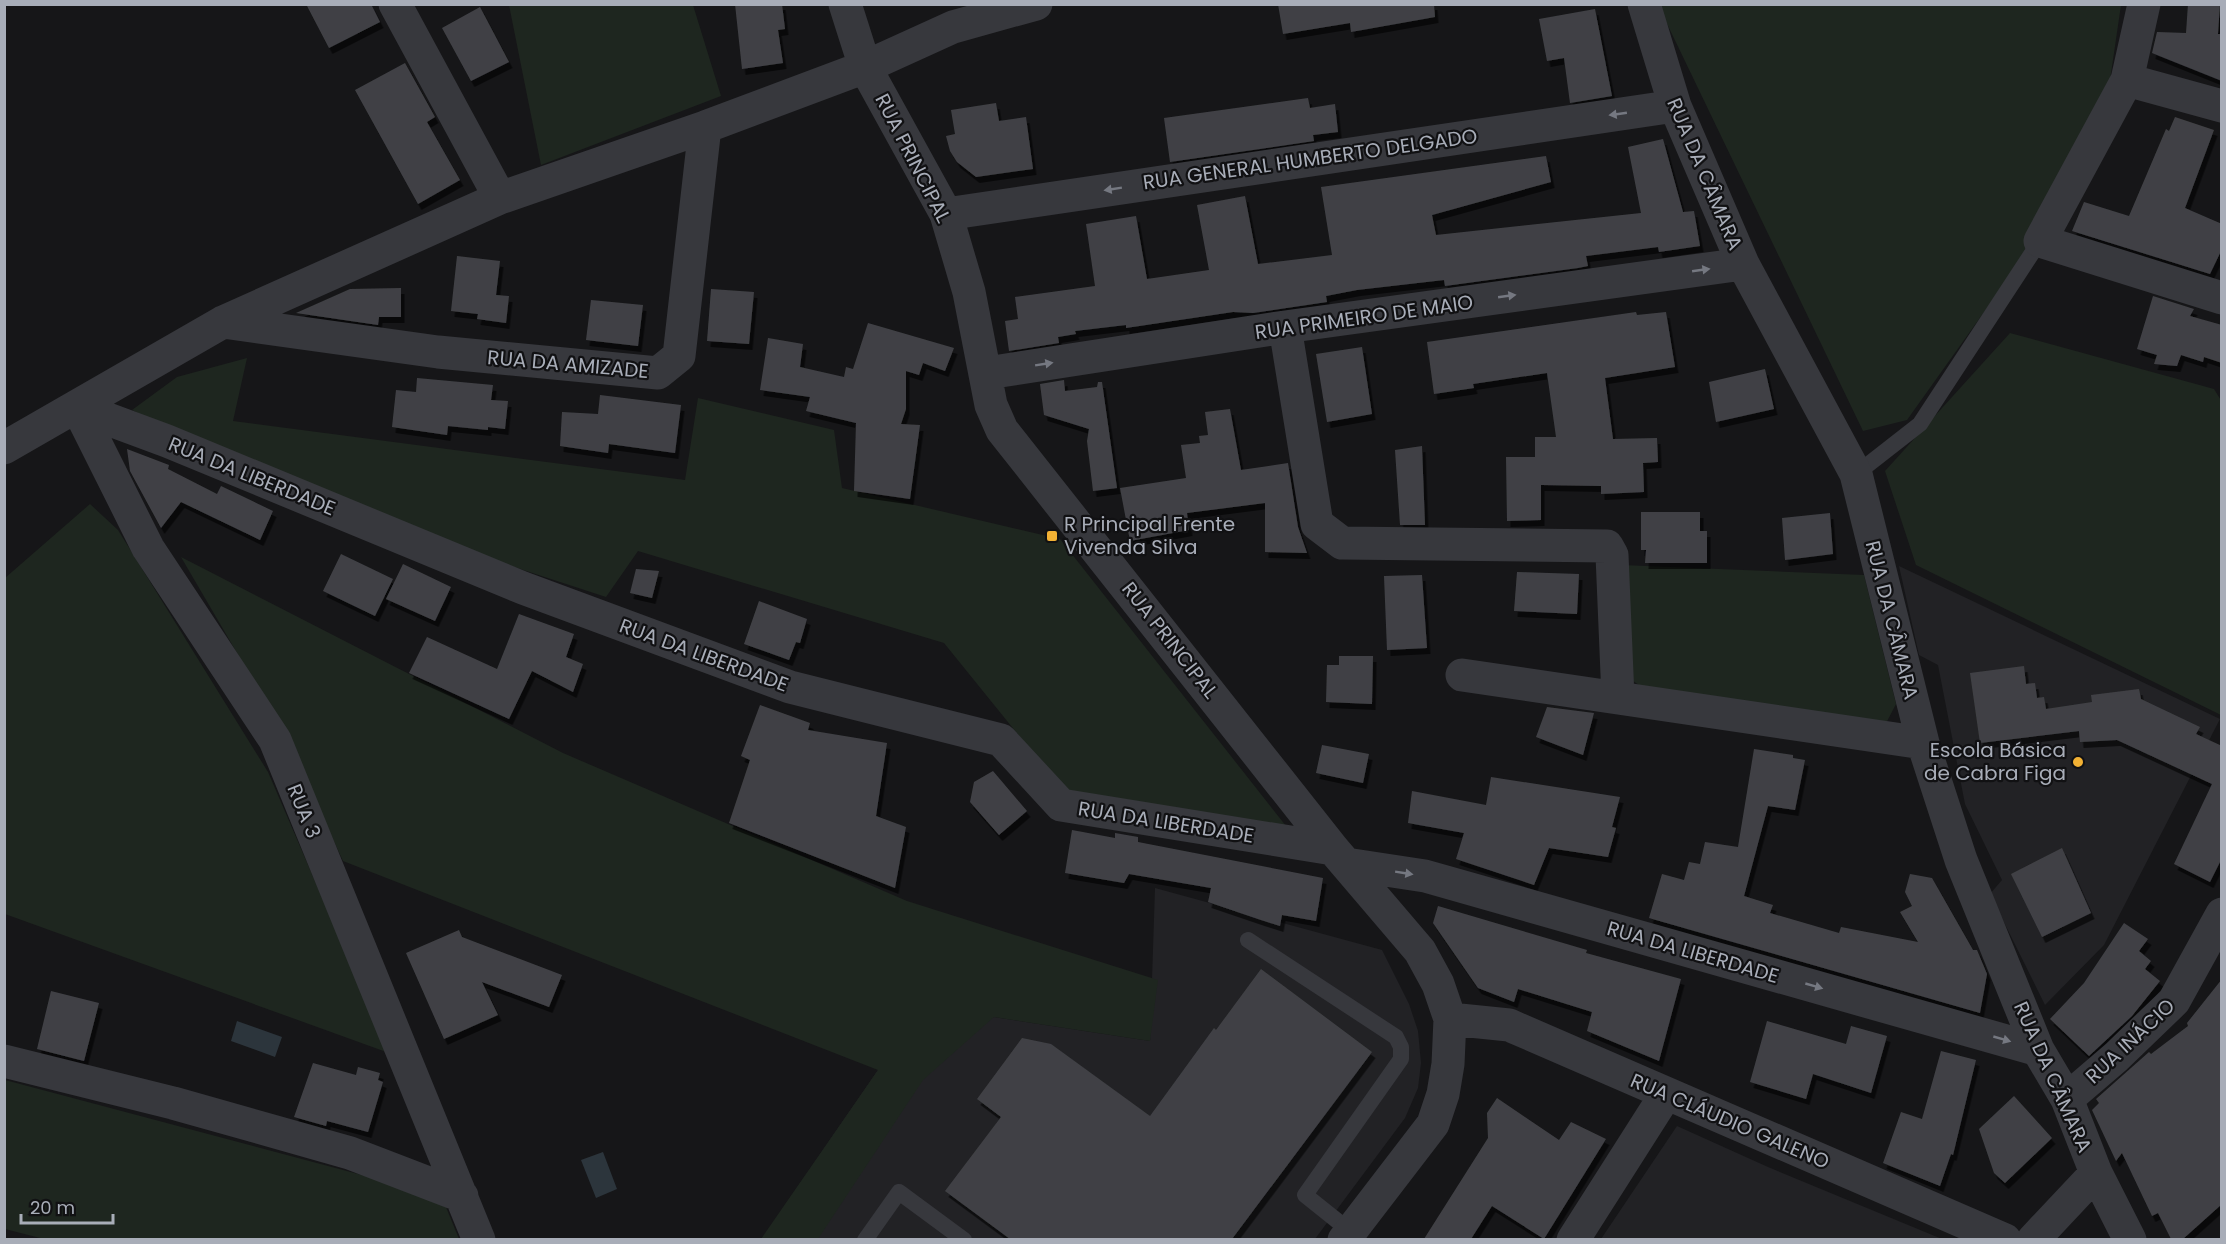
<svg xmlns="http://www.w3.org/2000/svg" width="2226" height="1244" font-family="Poppins,sans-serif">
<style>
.built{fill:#222225}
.green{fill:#1e261f}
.water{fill:#2c353c}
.building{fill:#404145;filter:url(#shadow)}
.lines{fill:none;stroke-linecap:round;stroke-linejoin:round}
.service{stroke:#37383d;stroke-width:16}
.minor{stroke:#37383d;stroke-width:33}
.oneway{fill:#757881}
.poi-dot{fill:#f2b134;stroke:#111113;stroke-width:2}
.labels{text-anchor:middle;stroke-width:4.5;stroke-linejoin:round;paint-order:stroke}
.street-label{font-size:20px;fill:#a8adb8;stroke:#111113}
.poi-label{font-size:20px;fill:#a8adb8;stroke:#111113;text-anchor:start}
</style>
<defs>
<filter id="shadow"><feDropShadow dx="3.5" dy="6" stdDeviation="0" flood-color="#0009"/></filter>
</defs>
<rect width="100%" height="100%" fill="#161618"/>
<path class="built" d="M 1899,566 L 2220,719 L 2104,945 L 2045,1005 L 1990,894 L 2002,880 L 1965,804 L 1938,665 L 1919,655 Z
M 1155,888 L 1382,950 L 1409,1004 L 1418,1031 L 1421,1063 L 1418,1088 L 1405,1118 L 1315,1239 L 761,1240 L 878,1070 L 994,1017 L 1150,1041 Z
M 1677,1126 L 1768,1167 L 1942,1239 L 1601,1239 Z"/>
<path class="green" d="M 509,5 L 693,5 L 721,96 L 541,165 Z
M 1658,5 L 2121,5 L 2109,87 L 2024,256 L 1907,420 L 1863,431 Z
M 2010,333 L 2214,389 L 2222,402 L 2221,715 L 1916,565 L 1885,471 Z
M 247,358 L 233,421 L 685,480 L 698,398 L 834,430 L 842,488 L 1060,539 L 1286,826 L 1062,789 L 944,643 L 638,551 L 606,597 L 293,495 L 132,410 L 177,377 Z
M 90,504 L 118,530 L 268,772 L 389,1053 L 5,914 L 5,578 Z
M 181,557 L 563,753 L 907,901 L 1158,980 L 1150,1041 L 994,1017 L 923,1080 L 818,1239 L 761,1239 L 878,1070 L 343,861 L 286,737 Z
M 1622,565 L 1864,575 L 1896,704 L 1883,729 L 1648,691 L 1630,679 Z
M 5,1080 L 418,1190 L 446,1207 L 459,1239 L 48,1240 L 5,1229 Z"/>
<path class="water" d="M 237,1021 L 282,1037 L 275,1057 L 231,1041 Z
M 603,1152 L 617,1189 L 596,1198 L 581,1160 Z"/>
<path class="building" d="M 306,4 L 371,4 L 380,22 L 329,48 Z
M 735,4 L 782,4 L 785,29 L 778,30 L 783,63 L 742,69 Z
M 1278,4 L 1434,4 L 1435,17 L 1351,32 L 1350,23 L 1283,34 Z
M 2188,4 L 2220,4 L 2218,34 L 2222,34 L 2222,81 L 2152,53 L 2157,32 L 2186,33 Z
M 480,7 L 509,62 L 471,81 L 442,28 Z
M 1595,9 L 1612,96 L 1570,103 L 1564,58 L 1547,61 L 1539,19 Z
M 405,63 L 435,117 L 427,122 L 460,180 L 418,204 L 355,90 Z
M 1308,98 L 1310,108 L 1335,104 L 1338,132 L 1313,135 L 1314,141 L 1170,162 L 1164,118 Z
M 996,103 L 999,121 L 1026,117 L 1033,169 L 976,177 L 957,162 L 950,151 L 946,136 L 955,134 L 951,110 Z
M 2175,117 L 2214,130 L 2185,208 L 2222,224 L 2222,249 L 2210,274 L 2072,231 L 2084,202 L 2129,216 L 2166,129 L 2169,131 Z
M 1663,139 L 1683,212 L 1694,211 L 1700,246 L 1659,252 L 1658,247 L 1586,256 L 1588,266 L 1578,268 L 1445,286 L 1444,280 L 1357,290 L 1326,296 L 1327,302 L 1253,313 L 1233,312 L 1126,328 L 1126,325 L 1075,331 L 1076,334 L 1058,337 L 1059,343 L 1009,351 L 1005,321 L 1018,319 L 1015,297 L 1095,286 L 1086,224 L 1136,216 L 1147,279 L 1209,270 L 1197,205 L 1245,196 L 1258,264 L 1332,255 L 1321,187 L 1546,156 L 1551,182 L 1432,215 L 1436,235 L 1641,213 L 1628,147 Z
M 457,256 L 500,261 L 496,295 L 509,296 L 506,323 L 477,319 L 478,314 L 451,311 Z
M 401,288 L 401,317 L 379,317 L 378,325 L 296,313 L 350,289 Z
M 711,289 L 754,292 L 749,344 L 707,341 Z
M 2153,296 L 2194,309 L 2190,316 L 2222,325 L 2222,363 L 2204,357 L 2203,362 L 2181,355 L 2177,366 L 2154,364 L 2157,355 L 2137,349 Z
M 591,300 L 643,305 L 638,346 L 586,340 Z
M 1636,312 L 1637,315 L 1666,312 L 1675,367 L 1605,378 L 1613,439 L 1657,438 L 1658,462 L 1643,463 L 1644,492 L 1601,494 L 1601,486 L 1541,485 L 1541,520 L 1507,521 L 1506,457 L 1535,457 L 1535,437 L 1556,437 L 1547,373 L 1473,384 L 1474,388 L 1434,394 L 1427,342 Z
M 868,323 L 954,348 L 945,371 L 923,363 L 919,375 L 906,371 L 906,409 L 901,424 L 920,425 L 910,499 L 854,491 L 856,423 L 806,411 L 810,397 L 760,390 L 768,338 L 803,344 L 800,367 L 844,377 L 846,367 L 853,369 Z
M 1362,347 L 1372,414 L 1327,422 L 1316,354 Z
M 1765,369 L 1774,409 L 1716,422 L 1709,382 Z
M 417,378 L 493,385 L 491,400 L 508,401 L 505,429 L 488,427 L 488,430 L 448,426 L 447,435 L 392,427 L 396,390 L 416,392 Z
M 1064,380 L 1065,391 L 1097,387 L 1098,382 L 1102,382 L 1117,488 L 1093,491 L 1087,441 L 1089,429 L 1044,415 L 1040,384 Z
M 600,395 L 681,405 L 675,453 L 609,444 L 608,453 L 560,446 L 562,412 L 598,414 Z
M 1230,409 L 1241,470 L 1288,463 L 1298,527 L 1307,553 L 1265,552 L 1265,503 L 1187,513 L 1189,530 L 1130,541 L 1120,488 L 1186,478 L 1181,445 L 1200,443 L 1199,436 L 1208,435 L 1205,412 Z
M 1422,446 L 1425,525 L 1400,525 L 1395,450 Z
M 127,449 L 169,465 L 168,469 L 217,494 L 221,486 L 273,511 L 260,540 L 181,502 L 161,528 L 130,471 Z
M 1641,512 L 1700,512 L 1700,531 L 1707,531 L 1707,563 L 1645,563 L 1646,550 L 1641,550 Z
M 1830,513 L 1833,554 L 1785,560 L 1782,518 Z
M 341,554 L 393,579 L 375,616 L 323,591 Z
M 403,564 L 451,587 L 435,621 L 386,599 Z
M 636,569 L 659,571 L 652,598 L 630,593 Z
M 1517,572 L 1579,574 L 1577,614 L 1514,611 Z
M 1422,575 L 1427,648 L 1387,650 L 1384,576 Z
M 759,601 L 807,619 L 800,643 L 796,642 L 789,660 L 744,644 Z
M 519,614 L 574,634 L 566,657 L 583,664 L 573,692 L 532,671 L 509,719 L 409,673 L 427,637 L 497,669 Z
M 1339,656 L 1373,656 L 1372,704 L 1326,702 L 1327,665 L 1339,665 Z
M 2024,666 L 2026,684 L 2035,683 L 2037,698 L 2044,697 L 2046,709 L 2092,702 L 2091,695 L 2139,689 L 2141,699 L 2200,727 L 2196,734 L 2222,746 L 2222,858 L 2210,882 L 2174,864 L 2212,784 L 2117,740 L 2080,742 L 2079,731 L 1980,743 L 1970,673 Z
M 760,705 L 810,723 L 808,730 L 887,743 L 876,816 L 906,827 L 895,888 L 729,823 L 750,760 L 741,756 Z
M 1547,707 L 1594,713 L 1583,755 L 1536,737 Z
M 1322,745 L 1369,754 L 1363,783 L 1316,773 Z
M 1754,749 L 1793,755 L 1793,758 L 1805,760 L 1795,810 L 1768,806 L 1744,896 L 1773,905 L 1770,913 L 1839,933 L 1841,927 L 1918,942 L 1900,912 L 1912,906 L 1905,892 L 1910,874 L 1932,878 L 1973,950 L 1977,950 L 1987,974 L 1980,1013 L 1649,918 L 1662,874 L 1684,880 L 1689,862 L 1700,864 L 1705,842 L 1738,847 Z
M 993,771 L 1027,811 L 999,835 L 970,802 L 974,782 Z
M 1491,777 L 1620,797 L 1612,827 L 1616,828 L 1608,857 L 1549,848 L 1534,885 L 1456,859 L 1464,833 L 1408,823 L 1412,791 L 1486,805 Z
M 1072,830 L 1115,838 L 1115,833 L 1138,837 L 1138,842 L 1323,878 L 1316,921 L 1282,915 L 1280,926 L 1261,920 L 1208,902 L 1211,888 L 1129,874 L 1124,883 L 1065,873 Z
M 2062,848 L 2091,913 L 2042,937 L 2011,874 Z
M 1438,906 L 1587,950 L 1586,953 L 1681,979 L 1659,1061 L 1587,1031 L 1592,1012 L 1518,989 L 1514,1002 L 1478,988 L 1433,923 Z
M 2124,923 L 2148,939 L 2139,951 L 2151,961 L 2145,969 L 2160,981 L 2132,1016 L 2089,1056 L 2050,1019 L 2084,983 Z
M 459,930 L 462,937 L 562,975 L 549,1007 L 482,982 L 498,1015 L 444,1039 L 406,953 Z
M 1261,969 L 1372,1052 L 1232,1239 L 1010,1239 L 945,1191 L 1001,1117 L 977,1099 L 1022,1038 L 1051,1044 L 1150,1116 L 1214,1028 L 1216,1030 Z
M 2222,979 L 2222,1204 L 2183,1239 L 2171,1239 L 2158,1213 L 2152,1216 L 2122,1153 L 2116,1161 L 2092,1110 L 2099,1103 L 2096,1099 L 2149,1052 L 2151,1054 L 2188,1026 L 2187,1023 Z
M 51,991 L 99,1003 L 84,1061 L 37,1049 Z
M 1767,1021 L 1846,1044 L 1851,1026 L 1887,1036 L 1871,1093 L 1813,1074 L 1806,1099 L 1750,1082 Z
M 1941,1051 L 1976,1060 L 1953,1155 L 1951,1154 L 1940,1186 L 1883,1163 L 1901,1112 L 1922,1119 Z
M 313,1063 L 356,1075 L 358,1067 L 380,1073 L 378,1080 L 383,1082 L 368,1132 L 327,1121 L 326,1126 L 294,1117 Z
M 2014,1096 L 2052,1138 L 2005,1183 L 1994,1173 L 1979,1129 Z
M 1497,1098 L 1559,1140 L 1571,1122 L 1606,1139 L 1544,1239 L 1492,1206 L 1471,1239 L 1424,1239 L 1488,1138 L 1487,1113 Z"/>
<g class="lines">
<path class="service" d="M 1856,474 L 1920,424 L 2040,241
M 1248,940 L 1396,1037 L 1401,1047 L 1401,1059 L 1305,1195 L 1350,1231
M 865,1240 L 899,1192 L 964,1240"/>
<path class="minor" d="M 395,4 L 500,198
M 845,4 L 865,67 L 946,214 L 969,292 L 991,405 L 1002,430 L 1333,849 L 1420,951 L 1438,984 L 1450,1019 L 1448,1064 L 1443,1094 L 1433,1124 L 1344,1240
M 1644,4 L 1675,106 L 1743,264 L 1856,474 L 1923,743 L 1961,860 L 2038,1050 L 2067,1099 L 2096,1173 L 2130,1240
M 2144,4 L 2127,80 L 2040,241 L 2222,298
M 2127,80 L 2222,106
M 946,214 L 1675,106
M 223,322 L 438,352 L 658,373 L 679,356 L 705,127
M 1285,327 L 1317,524 L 1342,543 L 1607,546 L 1612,555 L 1618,698
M 987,373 L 1285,327 L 1743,264
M 78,408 L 167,441 L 523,588 L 790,687 L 1001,740 L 1061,805 L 1333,849
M 78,408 L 148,548 L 275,740 L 479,1240
M 4,448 L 223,322 L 500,198 L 705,127 L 865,67 L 953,27 L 1036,4
M 1462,675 L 1923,743
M 1346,864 L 1425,876 L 2038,1050
M 1450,1019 L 1509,1025 L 2005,1240
M 4,1061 L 173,1103 L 350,1153 L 462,1196
M 2067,1099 L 2116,1057 L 2174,1001 L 2222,914
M 1573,1240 L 1666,1094
M 2033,1240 L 2096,1173"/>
</g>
<defs><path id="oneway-solid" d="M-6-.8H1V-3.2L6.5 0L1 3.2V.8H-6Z" transform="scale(1.5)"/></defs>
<g class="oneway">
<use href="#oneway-solid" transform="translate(1618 114) rotate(172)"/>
<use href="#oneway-solid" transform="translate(1113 189) rotate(171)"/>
<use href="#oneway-solid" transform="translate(1701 270) rotate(-8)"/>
<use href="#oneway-solid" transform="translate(1507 296) rotate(-8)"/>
<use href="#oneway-solid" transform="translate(1044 364) rotate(-9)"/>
<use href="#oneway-solid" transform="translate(1404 873) rotate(9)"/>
<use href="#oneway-solid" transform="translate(1814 986) rotate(16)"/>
<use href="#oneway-solid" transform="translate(2002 1039) rotate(16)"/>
</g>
<g class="poi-dot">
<rect x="1046" y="530" width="12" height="12" rx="3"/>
<circle cx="2078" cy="762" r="6"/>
</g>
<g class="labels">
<g class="street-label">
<text transform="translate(913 158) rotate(63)" y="7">RUA PRINCIPAL</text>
<text transform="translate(1310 159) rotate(-8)" y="7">RUA GENERAL HUMBERTO DELGADO</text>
<text transform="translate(1705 174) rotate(67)" y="7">RUA DA CÂMARA</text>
<text transform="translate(1364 317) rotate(-8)" y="7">RUA PRIMEIRO DE MAIO</text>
<text transform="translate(568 364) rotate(5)" y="7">RUA DA AMIZADE</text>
<text transform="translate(252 476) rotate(22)" y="7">RUA DA LIBERDADE</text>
<text transform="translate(1892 620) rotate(76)" y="7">RUA DA CÂMARA</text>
<text transform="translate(1170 640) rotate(52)" y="7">RUA PRINCIPAL</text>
<text transform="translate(704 655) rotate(20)" y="7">RUA DA LIBERDADE</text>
<text transform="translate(304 811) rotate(68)" y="7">RUA 3</text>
<text transform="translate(1166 822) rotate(9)" y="7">RUA DA LIBERDADE</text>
<text transform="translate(1693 952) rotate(16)" y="7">RUA DA LIBERDADE</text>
<text transform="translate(2130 1041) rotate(-43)" y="7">RUA INÁCIO</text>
<text transform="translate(2053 1077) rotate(66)" y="7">RUA DA CÂMARA</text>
<text transform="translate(1730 1121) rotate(23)" y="7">RUA CLÁUDIO GALENO</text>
</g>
<g class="poi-label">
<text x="1064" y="531">R Principal Frente<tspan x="1064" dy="23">Vivenda Silva</tspan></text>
<text x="2066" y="757" text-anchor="end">Escola Básica<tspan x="2066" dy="23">de Cabra Figa</tspan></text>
</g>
</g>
<rect width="2226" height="1244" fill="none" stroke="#a8adb8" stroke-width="12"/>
<path d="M21 1214v9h92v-9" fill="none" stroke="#a8adb8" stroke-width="3"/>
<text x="30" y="1214" font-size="18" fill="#a8adb8" stroke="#111113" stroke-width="4.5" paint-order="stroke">20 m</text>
</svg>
